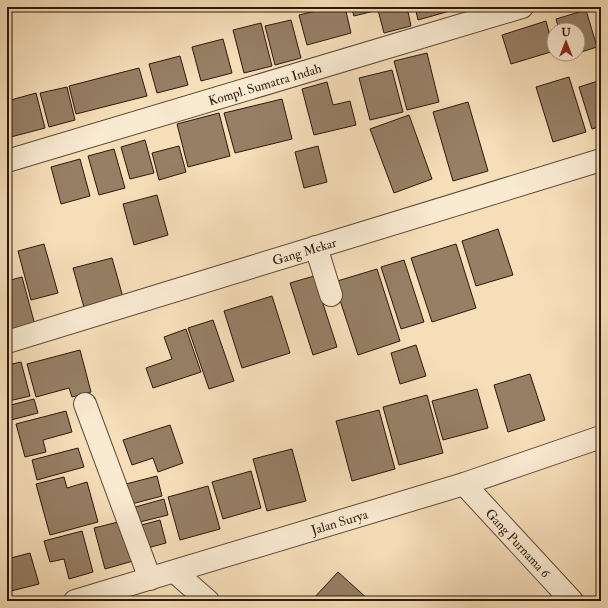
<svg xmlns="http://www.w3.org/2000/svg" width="608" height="608" font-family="'IM FELL Double Pica',serif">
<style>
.building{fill:#967f65;stroke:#2d1809}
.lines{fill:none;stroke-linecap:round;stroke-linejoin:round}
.street-casing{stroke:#5f4a35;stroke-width:24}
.street{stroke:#f9ead2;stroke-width:22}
.labels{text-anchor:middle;stroke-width:3.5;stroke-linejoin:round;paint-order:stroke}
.street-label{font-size:13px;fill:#2d1809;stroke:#f9ead2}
</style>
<rect width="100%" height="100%" fill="#f6deb9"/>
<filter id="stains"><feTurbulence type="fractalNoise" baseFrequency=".005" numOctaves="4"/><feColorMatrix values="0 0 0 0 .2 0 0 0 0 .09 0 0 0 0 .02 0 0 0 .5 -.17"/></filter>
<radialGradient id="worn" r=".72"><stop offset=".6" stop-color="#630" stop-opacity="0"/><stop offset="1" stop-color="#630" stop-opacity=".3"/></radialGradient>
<path class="building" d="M 333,7 L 345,7 L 351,33 L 307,45 L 299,15 Z
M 351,7 L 407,7 L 411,26 L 384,33 L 378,10 L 354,16 Z
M 415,7 L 457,7 L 457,9 L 418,20 Z
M 586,10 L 597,47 L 578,53 L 578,30 L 559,30 L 556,19 Z
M 291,20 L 301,58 L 275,65 L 265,26 Z
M 546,21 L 554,51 L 511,64 L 502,35 Z
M 261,23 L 272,66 L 244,73 L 233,30 Z
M 223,39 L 232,73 L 201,81 L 192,47 Z
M 427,53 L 439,102 L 407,110 L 394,61 Z
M 180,56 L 188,85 L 157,93 L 149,64 Z
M 139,68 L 147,96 L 76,114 L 69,86 Z
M 392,70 L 403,112 L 370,120 L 359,78 Z
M 569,77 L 586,132 L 553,142 L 536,87 Z
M 601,80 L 601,126 L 592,129 L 579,87 Z
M 327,82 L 333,105 L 350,101 L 356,125 L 314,135 L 302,89 Z
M 67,87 L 75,120 L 49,127 L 40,93 Z
M 36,93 L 45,128 L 7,138 L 7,101 Z
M 282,99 L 292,139 L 235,153 L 224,113 Z
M 468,102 L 488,171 L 453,181 L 433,112 Z
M 219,113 L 230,156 L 188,167 L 177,124 Z
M 409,115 L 432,179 L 394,193 L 370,129 Z
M 145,140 L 154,173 L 130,179 L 121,147 Z
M 179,146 L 186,172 L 159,180 L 152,153 Z
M 318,146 L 327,182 L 304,188 L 295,152 Z
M 114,149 L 125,188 L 99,195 L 88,156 Z
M 80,159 L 90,196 L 61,204 L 51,167 Z
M 157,195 L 168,235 L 134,245 L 123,204 Z
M 498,229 L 513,275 L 476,286 L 462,241 Z
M 44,244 L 58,293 L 31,300 L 18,251 Z
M 456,244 L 476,308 L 432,322 L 411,258 Z
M 112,258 L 124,301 L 85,311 L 73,268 Z
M 404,260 L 424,322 L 401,329 L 381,267 Z
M 377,269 L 400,341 L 358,355 L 334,282 Z
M 314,276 L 337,347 L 313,355 L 290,283 Z
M 22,277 L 35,325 L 7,332 L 7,281 Z
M 272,296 L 290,353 L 242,368 L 224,311 Z
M 213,320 L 234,381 L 209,389 L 188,328 Z
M 186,329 L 201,372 L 153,388 L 146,368 L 172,359 L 164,337 Z
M 416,345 L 426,376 L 400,384 L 391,353 Z
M 80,350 L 91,392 L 72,397 L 69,388 L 36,397 L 27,364 Z
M 21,362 L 30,396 L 9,401 L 7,394 L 7,365 Z
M 530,374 L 545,420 L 508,432 L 494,385 Z
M 477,389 L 488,428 L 443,440 L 432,401 Z
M 427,395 L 443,453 L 399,465 L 383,407 Z
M 34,399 L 38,413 L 11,420 L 7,406 Z
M 379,410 L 395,469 L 352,481 L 336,421 Z
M 66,411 L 72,432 L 43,440 L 46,452 L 25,457 L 16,424 Z
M 170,425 L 183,463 L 158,472 L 153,458 L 132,465 L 123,440 Z
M 78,448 L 84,467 L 37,480 L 32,460 Z
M 292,449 L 306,501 L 267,511 L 253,459 Z
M 251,471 L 261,508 L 223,519 L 212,482 Z
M 157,476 L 162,496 L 128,505 L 122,485 Z
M 64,477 L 67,488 L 87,482 L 98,522 L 50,535 L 36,484 Z
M 208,486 L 220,529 L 180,540 L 168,497 Z
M 164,499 L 168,515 L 132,524 L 128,509 Z
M 160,520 L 166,543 L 140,550 L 134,527 Z
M 122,521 L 133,561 L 105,569 L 94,528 Z
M 82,531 L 93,572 L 69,579 L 64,559 L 50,562 L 44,541 Z
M 30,553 L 39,584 L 7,592 L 7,559 Z
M 338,572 L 370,601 L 312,600 Z"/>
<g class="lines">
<defs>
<g id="street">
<path id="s1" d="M 7,161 L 522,7"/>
<path d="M 316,247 L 331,295"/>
<path id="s2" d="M 7,342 L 601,160"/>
<path d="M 85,404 L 150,579"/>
<path id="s3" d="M 464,484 L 572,601"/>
<path d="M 175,572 L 208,601"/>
<path id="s4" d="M 75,601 L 464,484 L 601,437"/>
</g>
</defs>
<use href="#street" class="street-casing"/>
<use href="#street" class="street"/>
</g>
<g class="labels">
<g class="street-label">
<text dy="5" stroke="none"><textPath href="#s1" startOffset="269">Kompl. Sumatra Indah</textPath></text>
<text dy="5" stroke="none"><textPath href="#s2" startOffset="311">Gang Mekar</textPath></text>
<text dy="5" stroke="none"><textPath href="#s4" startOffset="276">Jalan Surya</textPath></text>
<text dy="5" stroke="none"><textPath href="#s3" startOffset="80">Gang Purnama 6</textPath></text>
</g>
</g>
<rect width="608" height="608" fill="none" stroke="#f6deb9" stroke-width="24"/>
<rect x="8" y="8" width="592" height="592" fill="none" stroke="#2d1809" stroke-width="2"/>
<rect x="12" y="12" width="584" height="584" fill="none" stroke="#2d1809"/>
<g transform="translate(566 42)"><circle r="19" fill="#f9ead2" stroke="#a79682"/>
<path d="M0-3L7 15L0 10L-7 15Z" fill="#8f2418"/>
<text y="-6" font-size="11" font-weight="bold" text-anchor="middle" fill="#2d1809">U</text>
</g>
<rect width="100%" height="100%" filter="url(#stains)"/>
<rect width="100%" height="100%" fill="url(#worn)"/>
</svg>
